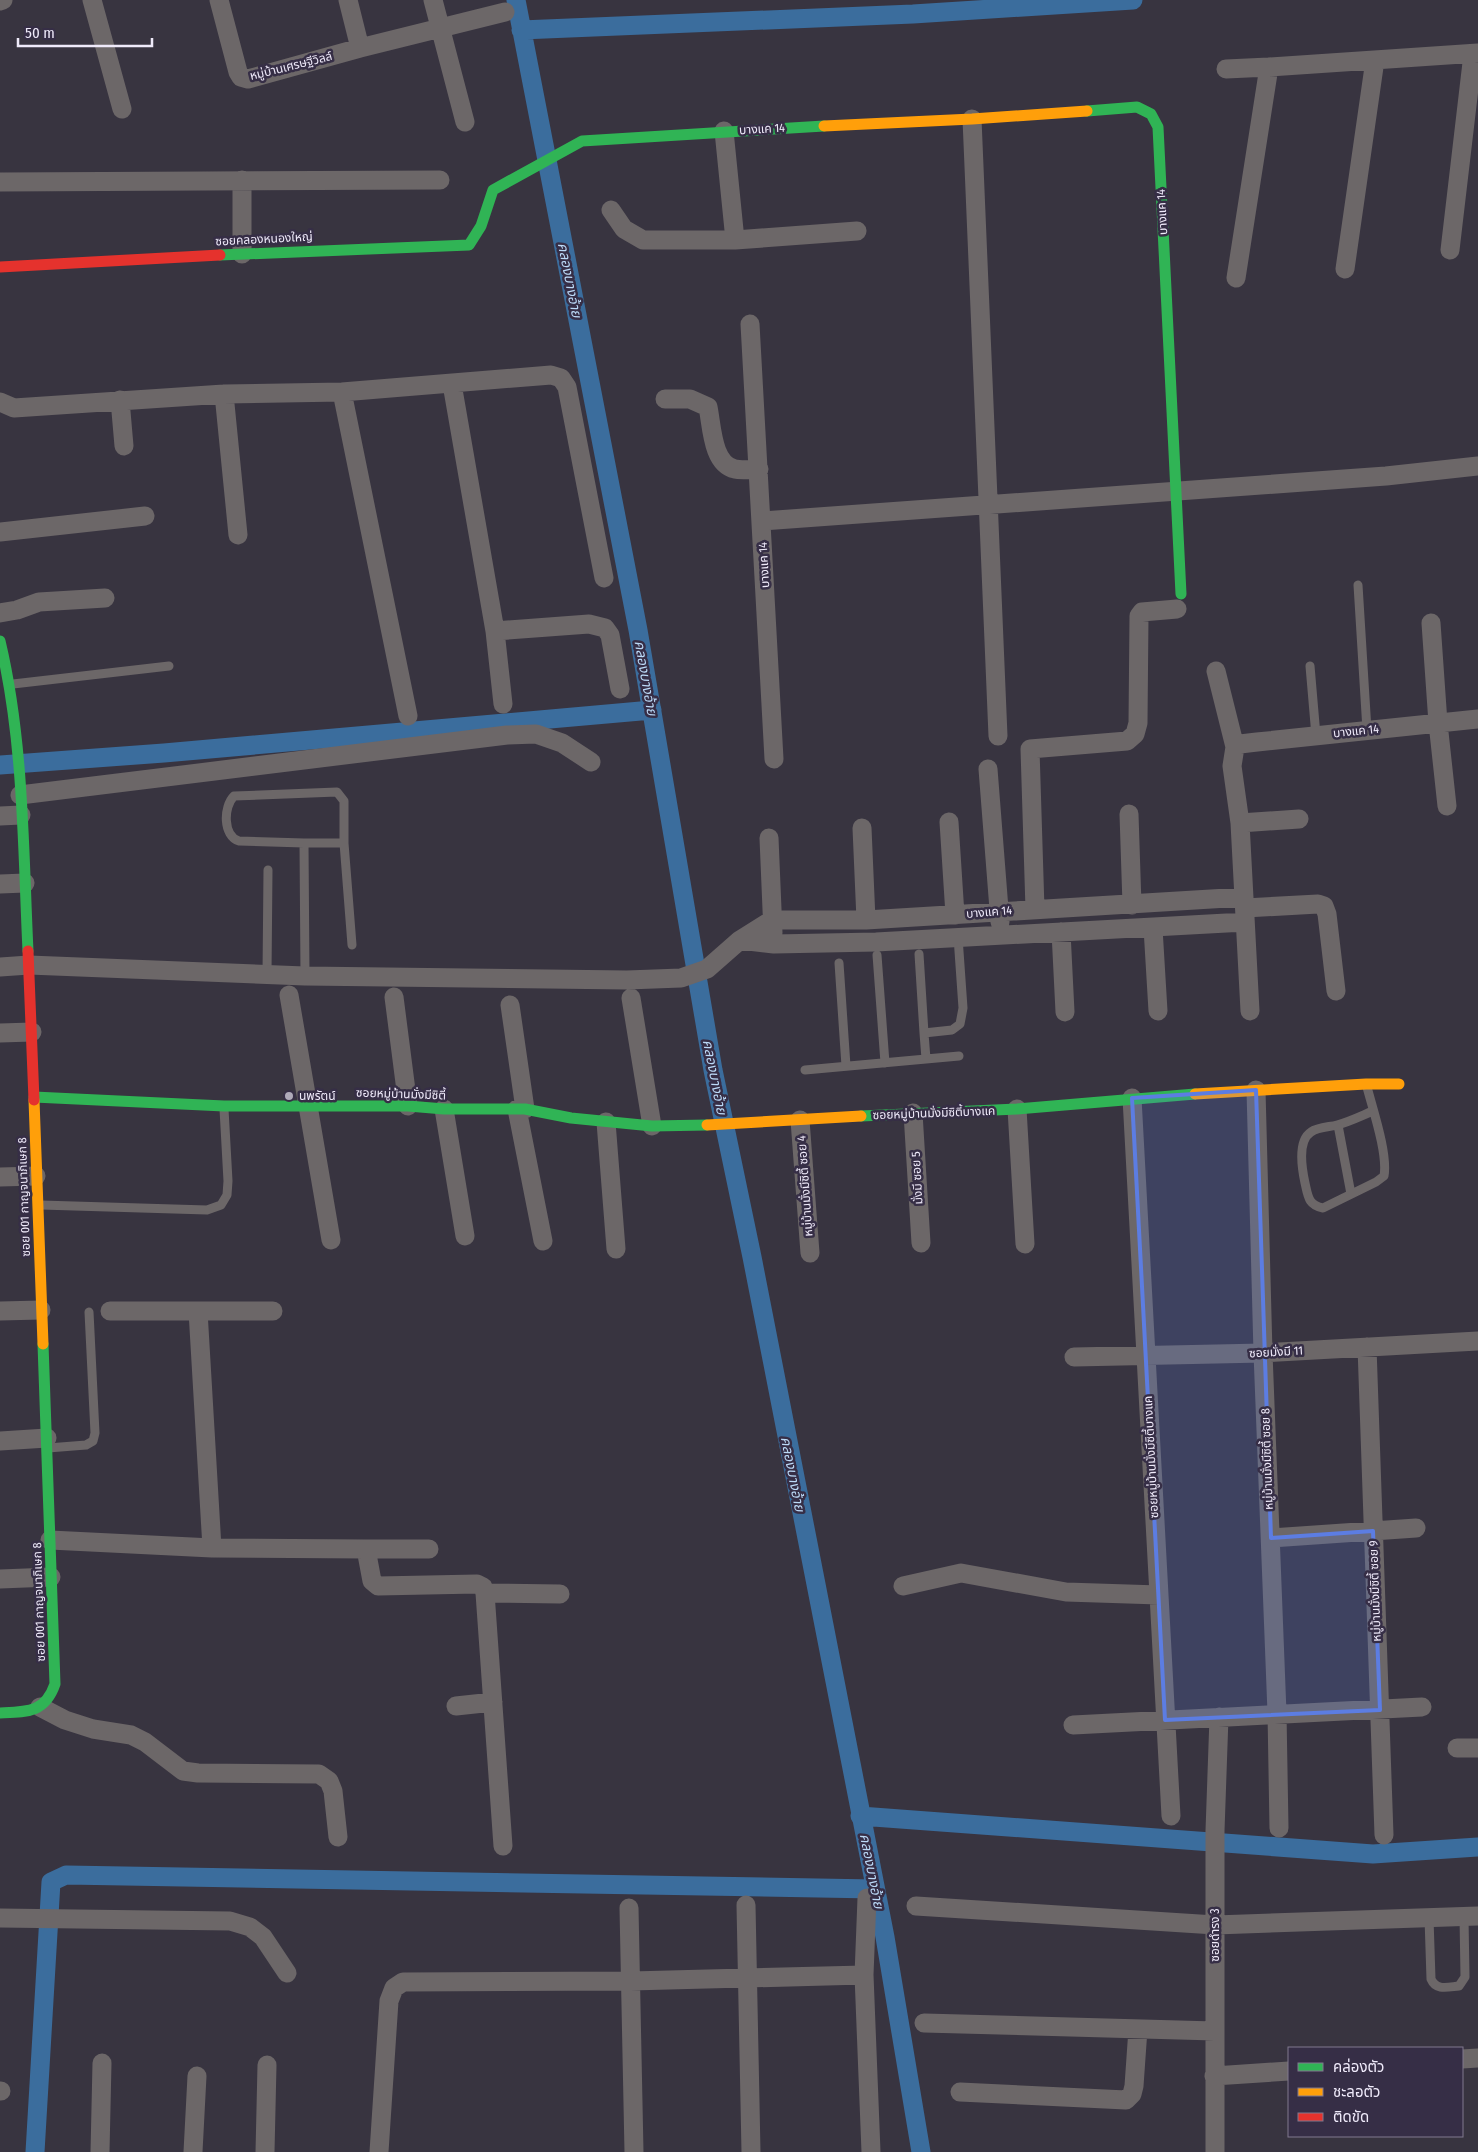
<svg xmlns="http://www.w3.org/2000/svg" width="1478" height="2152" font-family="'Fira Sans Condensed','Noto Sans Thai',sans-serif">
<style>
.lines{fill:none;stroke-linecap:round;stroke-linejoin:round}
.canal{stroke:#3b6d9d;stroke-width:19}
.lane{stroke:#6c6768;stroke-width:9}
.street{stroke:#6c6768;stroke-width:19}
.fast{stroke:#30b455;stroke-width:11}
.slow{stroke:#ff9f0a;stroke-width:11}
.jam{stroke:#e5322d;stroke-width:11}
.marked{fill:#5c7de2;fill-opacity:0.2;stroke:#5c7de2;stroke-width:4;stroke-linejoin:round}
.poi-dot{fill:#afaab9;stroke:#362e46;stroke-width:2}
.labels{text-anchor:middle;stroke-width:5;stroke-linejoin:round;paint-order:stroke}
.street-label{font-size:12px;fill:#efeafa;stroke:#362e46}
.poi-label{font-size:12px;fill:#efeafa;stroke:#362e46;text-anchor:start}
.water-label{font-size:14px;font-style:italic;fill:#bbd9f7;stroke:#362e46}
</style>
<rect width="100%" height="100%" fill="#383440"/>
<g class="lines">
<path class="canal" d="M 516,0 L 638,630 L 713,1070 L 752,1257 L 885,1937 L 921,2152
M 521,30 L 913,14 L 1133,0
M 0,765 L 164,753 L 652,710
M 860,1816 L 1373,1854 L 1478,1847
M 35,2152 L 51,1882 L 66,1875 L 875,1889"/>
<path class="lane" d="M 1358,585 L 1367,730
M 1310,666 L 1316,736
M 13,684 L 169,666
M 304,843 L 344,843
M 919,954 L 924,1033
M 877,955 L 885,1063
M 839,963 L 846,1066
M 267,974 L 268,870
M 305,976 L 304,843 L 239,841 C 223,836 223,807 234,796 L 337,792 L 344,801 L 344,843 L 352,945
M 926,1059 L 959,1056
M 805,1070 L 926,1059 L 924,1033 L 952,1030 L 960,1024 L 963,1008 L 958,937
M 1367,1087 C 1373,1110 1388,1154 1384,1176 L 1376,1182 L 1323,1208 C 1308,1205 1308,1196 1305,1183 C 1302,1169 1297,1141 1311,1132 C 1318,1127 1330,1127 1337,1125 C 1349,1122 1361,1116 1373,1111
M 1338,1125 L 1351,1194
M 41,1205 L 207,1210 L 221,1205 L 227,1195 L 228,1181 L 224,1109
M 48,1448 L 86,1445 L 93,1441 L 95,1433 L 89,1312
M 1429,1918 L 1431,1979 C 1436,1991 1448,1987 1459,1986 L 1465,1977 L 1464,1917"/>
<path class="street" d="M 92,0 L 122,109
M 219,0 L 238,72 L 241,77 L 248,79 L 360,48 L 505,12
M 348,0 L 360,48
M 433,0 L 465,122
M 0,1 L 3,0
M 1226,69 L 1269,67
M 972,119 L 998,736
M 724,131 L 735,240
M 242,180 L 242,254
M 0,182 L 440,180
M 611,210 L 624,229 L 643,240 L 735,240 L 857,231
M 1450,250 L 1473,54
M 1345,269 L 1375,60
M 1236,278 L 1269,67 L 1478,53
M 750,324 L 774,759
M 452,384 L 495,631 L 589,624 L 605,628 L 610,635 L 620,689
M 342,392 L 408,716
M 224,394 L 238,535
M 665,399 L 690,399 L 708,407 C 712,426 712,464 735,469 C 742,471 751,469 759,469
M 120,400 L 124,446
M 0,402 L 14,408 L 224,394 L 342,392 L 551,375 L 561,378 L 567,387 L 604,578
M 762,521 L 1386,476 L 1478,466
M 0,532 L 145,516
M 0,613 L 17,610 L 39,602 L 105,598
M 1431,623 L 1438,723 L 1447,806
M 495,631 L 503,704
M 1216,671 L 1235,747
M 988,769 L 1000,922
M 20,795 L 507,735 L 536,734 L 562,743 L 591,762
M 1129,814 L 1132,905
M 0,816 L 21,815
M 949,822 L 955,915
M 1240,823 L 1299,819
M 862,828 L 866,920
M 769,838 L 773,933
M 0,884 L 25,883
M 1244,897 L 866,920 L 772,920 L 740,940 L 774,944 L 876,942 L 1245,922
M 1245,908 L 1318,904 L 1324,906 L 1327,914 L 1336,991
M 1035,909 L 1030,749 L 1127,741 L 1135,734 L 1138,723 L 1139,616 L 1142,612 L 1177,609
M 1153,928 L 1158,1011
M 1061,932 L 1065,1012
M 0,967 L 29,965 L 305,976 L 627,980 L 681,978 L 707,969 L 740,940
M 289,995 L 331,1240
M 394,997 L 408,1106
M 631,998 L 652,1126
M 510,1005 L 525,1109
M 1250,1011 L 1240,823 L 1232,766 L 1235,747 L 1240,744 L 1257,742 L 1478,719
M 0,1033 L 32,1032
M 1256,1090 L 1263,1353 L 1277,1713 L 1279,1828
M 1132,1098 L 1171,1816
M 444,1109 L 465,1236
M 517,1109 L 543,1241
M 1017,1109 L 1025,1244
M 913,1113 L 921,1243
M 800,1120 L 810,1253
M 606,1122 L 616,1249
M 0,1177 L 36,1176
M 0,1311 L 41,1310
M 110,1311 L 273,1311
M 198,1311 L 212,1548
M 1367,1347 L 1384,1835
M 1074,1357 L 1263,1353 L 1478,1341
M 0,1441 L 47,1438
M 1271,1538 L 1416,1528
M 50,1540 L 212,1548 L 366,1549 L 372,1581 L 378,1586 L 477,1584 L 483,1587 L 485,1593 L 503,1846
M 366,1549 L 429,1549
M 0,1579 L 51,1577
M 903,1586 L 961,1573 L 1066,1592 L 1159,1595
M 485,1593 L 560,1594
M 456,1706 L 493,1702
M 40,1707 L 65,1720 L 93,1729 L 131,1735 L 145,1742 L 183,1771 L 198,1773 L 319,1774 L 329,1781 L 333,1791 L 338,1837
M 1073,1725 L 1422,1707
M 1457,1748 L 1478,1748
M 867,1898 L 864,1975 L 871,2152
M 746,1905 L 751,2152
M 916,1906 L 1215,1925 L 1478,1916
M 629,1908 L 634,2152
M 0,1918 L 230,1921 L 250,1927 L 263,1937 L 287,1973
M 924,2023 L 1215,2031
M 1462,2059 L 1478,2058
M 1214,2076 L 1289,2071
M 0,2091 L 1,2091
M 960,2092 L 1126,2100 L 1132,2094 L 1134,2086 L 1138,2029
M 100,2152 L 102,2063
M 193,2152 L 197,2076
M 265,2152 L 267,2065
M 379,2152 L 389,2001 L 394,1988 L 403,1982 L 631,1981 L 864,1975
M 1215,2152 L 1215,1831 L 1219,1717"/>
<path class="fast" d="M 1087,111 L 1137,107 L 1151,114 L 1158,127 L 1181,594
M 220,255 L 469,245 L 481,226 L 493,190 L 582,141 L 824,126
M 0,641 C 24,742 23,848 28,951
M 34,1097 L 224,1106 L 408,1106 L 444,1109 L 525,1109 L 571,1118 L 652,1126 L 707,1125
M 861,1116 L 1017,1109 L 1195,1094
M 0,1713 C 27,1712 45,1713 55,1684 L 43,1344"/>
<path class="slow" d="M 824,126 L 972,119 L 1087,111
M 1195,1094 L 1366,1084 L 1399,1084
M 34,1100 L 43,1344
M 707,1125 L 861,1116"/>
<path class="jam" d="M 0,267 L 220,255
M 28,951 L 34,1100"/>
</g>
<path class="marked" d="M 1256,1090 L 1271,1538 L 1373,1531 L 1380,1710 L 1165,1720 L 1132,1098 Z"/>
<circle class="poi-dot" cx="289" cy="1096" r="5"/>
<g class="labels">
<g class="street-label">
<text transform="translate(291 66) rotate(-14)" y="4">หมู่บ้านเศรษฐีวิลล์</text>
<text transform="translate(762 129) rotate(-3)" y="4">บางแค 14</text>
<text transform="translate(1162 212) rotate(-93)" y="4">บางแค 14</text>
<text transform="translate(264 239) rotate(-3)" y="4">ซอยคลองหนองใหญ่</text>
<text transform="translate(764 565) rotate(-93)" y="4">บางแค 14</text>
<text transform="translate(1356 731) rotate(-6)" y="4">บางแค 14</text>
<text transform="translate(989 912) rotate(-5)" y="4">บางแค 14</text>
<text transform="translate(401 1094) rotate(2)" y="4">ซอยหมู่บ้านมั่งมีซิตี้</text>
<text transform="translate(934 1113) rotate(-2)" y="4">ซอยหมู่บ้านมั่งมีซิตี้บางแค</text>
<text transform="translate(917 1178) rotate(-93)" y="4">มั่งมี ซอย 5</text>
<text transform="translate(805 1186) rotate(-94)" y="4">หมู่บ้านมั่งมีซิตี้ ซอย 4</text>
<text transform="translate(24 1197) rotate(-92)" y="4">ซอย 001 กาญจนาภิเษก 8</text>
<text transform="translate(1276 1352) rotate(-3)" y="4">ซอยมั่งมี 11</text>
<text transform="translate(1151 1457) rotate(-93)" y="4">ซอยหมู่บ้านมั่งมีซิตี้บางแค</text>
<text transform="translate(1267 1459) rotate(-92)" y="4">หมู่บ้านมั่งมีซิตี้ ซอย 8</text>
<text transform="translate(1375 1591) rotate(-92)" y="4">หมู่บ้านมั่งมีซิตี้ ซอย 9</text>
<text transform="translate(39 1602) rotate(-92)" y="4">ซอย 001 กาญจนาภิเษก 8</text>
<text transform="translate(1215 1935) rotate(-90)" y="4">ซอยดำรง 3</text>
</g>
<g class="poi-label">
<text x="299" y="1100">นพรัตน์</text>
</g>
<g class="water-label">
<text transform="translate(570 280) rotate(79)" y="5">คลองบางอ้าย</text>
<text transform="translate(646 678) rotate(80)" y="5">คลองบางอ้าย</text>
<text transform="translate(715 1077) rotate(79)" y="5">คลองบางอ้าย</text>
<text transform="translate(793 1474) rotate(79)" y="5">คลองบางอ้าย</text>
<text transform="translate(872 1871) rotate(79)" y="5">คลองบางอ้าย</text>
</g>
</g>
<rect x="1288" y="2047" width="175" height="90" fill="#362e46" stroke="#80798e"/>
<rect x="1298" y="2063" width="25" height="8" fill="#30b455" stroke="#80798e"/>
<text x="1333" y="2072" font-size="15" fill="#efeafa">คล่องตัว</text>
<rect x="1298" y="2088" width="25" height="8" fill="#ff9f0a" stroke="#80798e"/>
<text x="1333" y="2097" font-size="15" fill="#efeafa">ชะลอตัว</text>
<rect x="1298" y="2113" width="25" height="8" fill="#e5322d" stroke="#80798e"/>
<text x="1333" y="2122" font-size="15" fill="#efeafa">ติดขัด</text>
<path d="M18 38v8h134v-8" fill="none" stroke="#efeafa" stroke-width="2.5"/>
<text x="25" y="38" font-size="15" fill="#efeafa" stroke="#362e46" stroke-width="4" paint-order="stroke">50 m</text>
</svg>
